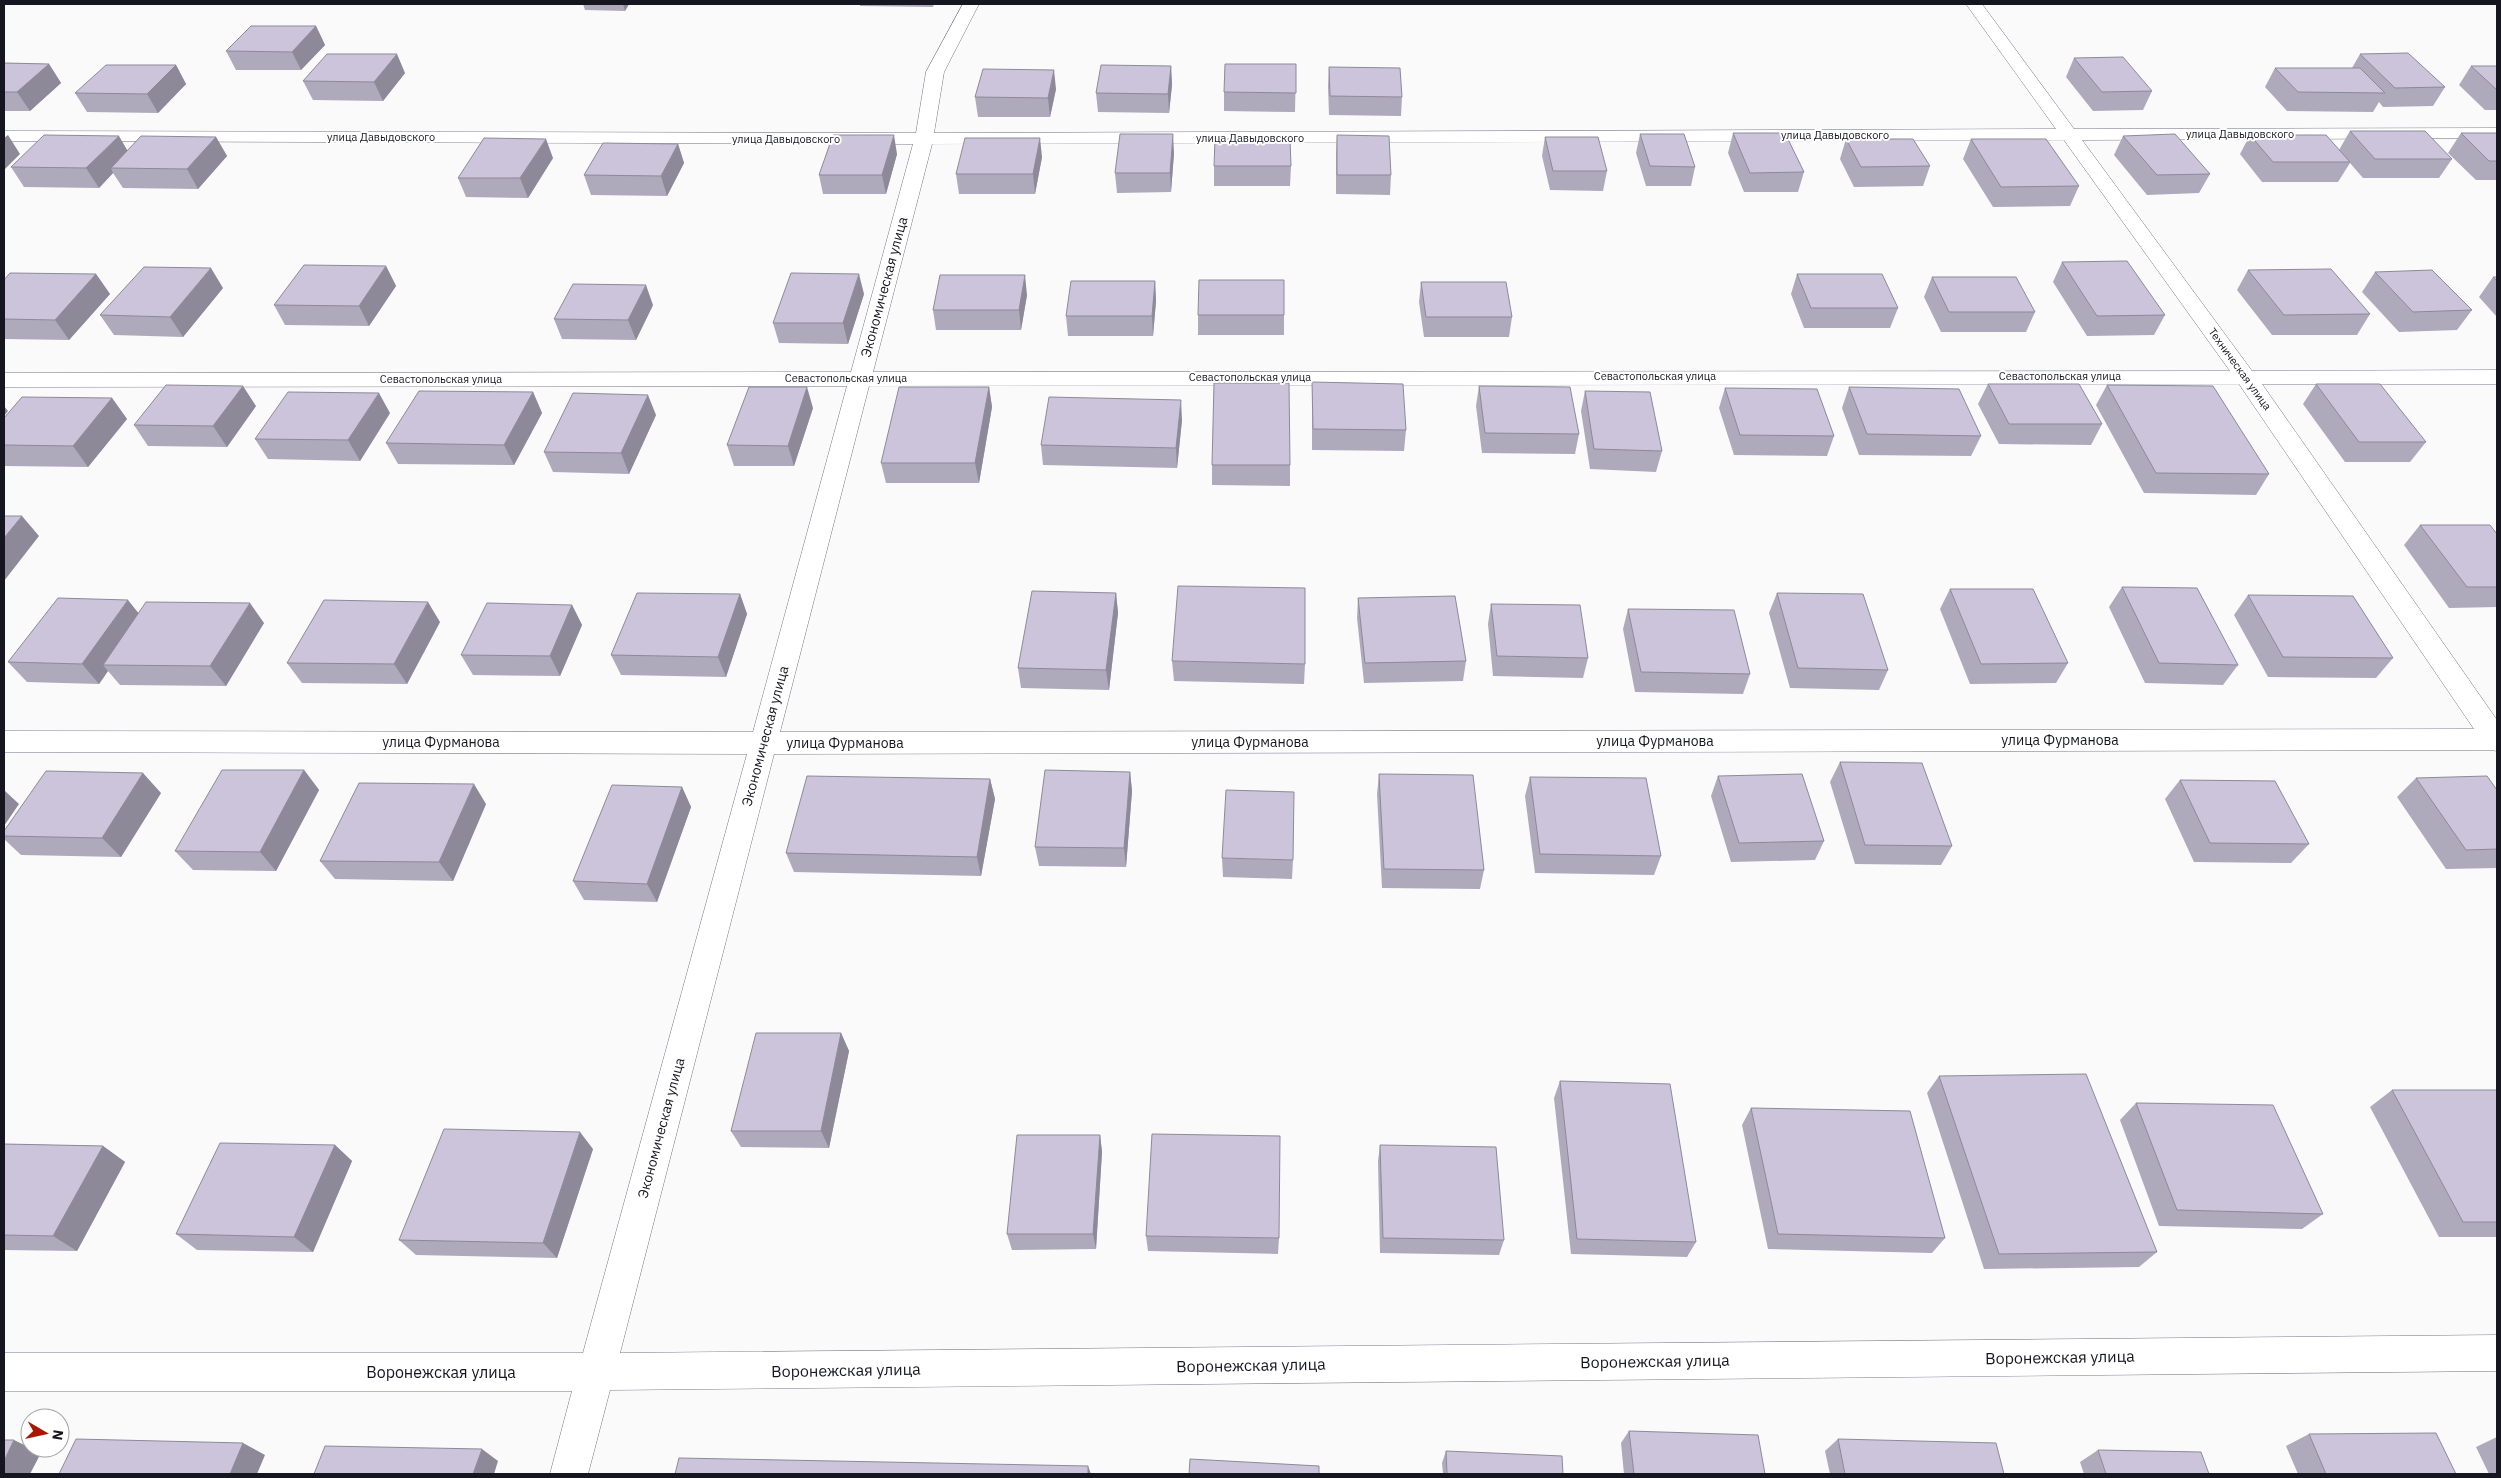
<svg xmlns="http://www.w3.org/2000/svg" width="2501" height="1478" font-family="'IBM Plex Sans',sans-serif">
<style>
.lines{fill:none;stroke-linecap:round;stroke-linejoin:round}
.minor-casing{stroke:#72768b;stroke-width:1}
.minor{fill:#fff;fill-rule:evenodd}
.wall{fill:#afa9bc}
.shaded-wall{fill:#8e8999}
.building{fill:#cbc4db;stroke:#8e8999}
.labels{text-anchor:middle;stroke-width:4;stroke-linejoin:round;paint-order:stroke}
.far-street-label{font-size:11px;fill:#15161f;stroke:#fff}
.street-label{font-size:14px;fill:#15161f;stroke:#fff}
.near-street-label{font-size:16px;fill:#15161f;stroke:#fff}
</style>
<rect width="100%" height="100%" fill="#fafafa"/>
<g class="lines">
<defs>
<path id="minor" d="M 963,4 L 979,4 L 944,72 L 934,133 L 2056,129 L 1966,4 L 1982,4 L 2074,129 L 2497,128 L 2497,138 L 2082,140 L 2252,371 L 2497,370 L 2497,384 L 2262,384 L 2497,720 L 2497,751 L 2491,750 L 774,754 L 620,1353 L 2497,1335 L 2497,1371 L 610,1390 L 588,1474 L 550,1474 L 572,1391 L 4,1391 L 4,1353 L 583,1353 L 747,754 L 4,752 L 4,731 L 753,732 L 847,386 L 4,387 L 4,373 L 851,372 L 913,144 L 4,141 L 4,131 L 916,133 L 926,72 ZM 2064,140 L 2230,371 L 873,372 L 932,144 ZM 2239,384 L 2474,729 L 780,732 L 869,386 Z"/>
</defs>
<use href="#minor" class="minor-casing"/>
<use href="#minor" class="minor"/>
</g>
<path class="wall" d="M 583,4 L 629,4 L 625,11 L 585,10 Z
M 753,4 L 806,4 L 806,5 Z
M 860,4 L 934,4 L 933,7 L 860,6 Z
M 316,26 L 325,45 L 301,70 L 236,70 L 226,51 Z
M 2360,54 L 2445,87 L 2433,106 L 2383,107 L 2379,102 L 2373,112 L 2287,111 L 2265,87 L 2275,68 L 2352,68 Z
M 2074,58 L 2152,91 L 2143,110 L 2093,111 L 2066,77 Z
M 4,63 L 49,64 L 61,83 L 30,111 L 4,111 Z
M 1296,64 L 1295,112 L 1224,111 L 1224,92 Z
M 176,65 L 186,84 L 158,113 L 87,112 L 75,93 Z
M 1171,66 L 1172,85 L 1169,113 L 1098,112 L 1096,93 Z
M 2471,66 L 2497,66 L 2497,110 L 2485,110 L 2459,85 Z
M 1329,67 L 1402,97 L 1401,116 L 1329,115 L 1328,86 Z
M 405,73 L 383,101 L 313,100 L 303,81 Z
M 1056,89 L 1050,117 L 978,117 L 975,97 Z
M 2350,131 L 2452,159 L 2439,178 L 2363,178 L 2350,163 L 2338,182 L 2262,182 L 2240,154 L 2250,135 L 2339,150 Z
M 1733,133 L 1804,172 L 1798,192 L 1744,192 L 1728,153 Z
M 2461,133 L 2497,133 L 2497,180 L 2476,180 L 2448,153 Z
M 1640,134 L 1695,167 L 1691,186 L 1646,186 L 1636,153 Z
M 1337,135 L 1391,175 L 1390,195 L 1336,194 L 1336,154 Z
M 2123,136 L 2210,174 L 2199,193 L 2147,195 L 2114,155 Z
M 216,137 L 227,156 L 198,189 L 123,188 L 113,173 L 99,188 L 24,187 L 11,167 Z
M 1545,137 L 1607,171 L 1603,191 L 1550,190 L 1542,156 Z
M 1846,139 L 1930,166 L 1923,186 L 1854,187 L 1840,159 Z
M 1971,139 L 2079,186 L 2070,206 L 1993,207 L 1963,159 Z
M 678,144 L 684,163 L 667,196 L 591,195 L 584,175 Z
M 1174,153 L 1171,192 L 1117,193 L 1115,173 Z
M 897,154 L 886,194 L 823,194 L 819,175 Z
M 1042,157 L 1035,194 L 959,194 L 956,174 Z
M 553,158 L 528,198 L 466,197 L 458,178 Z
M 1214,166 L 1291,166 L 1290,186 L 1214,186 Z
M 2062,262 L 2165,315 L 2154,335 L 2087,336 L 2053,282 Z
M 386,266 L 396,286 L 369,326 L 285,325 L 274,305 Z
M 2248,270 L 2370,314 L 2357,335 L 2272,335 L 2237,290 Z
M 2375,272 L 2472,310 L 2457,330 L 2399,332 L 2362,292 Z
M 96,274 L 110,294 L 69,340 L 4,339 L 4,280 Z
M 1797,274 L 1898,308 L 1890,328 L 1804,328 L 1791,294 Z
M 1932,277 L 2035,312 L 2026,332 L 1941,332 L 1924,297 Z
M 2493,277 L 2497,277 L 2497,317 L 2479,297 Z
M 1155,281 L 1156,301 L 1153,336 L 1068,336 L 1066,316 Z
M 1421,282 L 1512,317 L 1509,337 L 1424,337 L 1419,302 Z
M 223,288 L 183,337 L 114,335 L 100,315 Z
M 864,294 L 848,344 L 779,343 L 773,323 Z
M 1027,295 L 1021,330 L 936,330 L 933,310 Z
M 653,305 L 636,340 L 562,339 L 554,319 Z
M 1198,315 L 1284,315 L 1284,335 L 1198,335 Z
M 1312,382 L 1406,430 L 1404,451 L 1312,450 Z
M 1988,384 L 2102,424 L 2091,445 L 1999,444 L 1978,404 Z
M 2316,384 L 2426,442 L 2410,462 L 2345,462 L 2303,404 Z
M 2107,385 L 2269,474 L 2256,495 L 2144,493 L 2096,405 Z
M 1479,386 L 1579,434 L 1575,454 L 1482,453 L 1476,406 Z
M 989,387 L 992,407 L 979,483 L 886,483 L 881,463 Z
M 1849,387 L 1981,436 L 1971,456 L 1859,455 L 1842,408 Z
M 1725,388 L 1834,436 L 1827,456 L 1734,455 L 1719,408 Z
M 1585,391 L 1662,451 L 1656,472 L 1590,469 L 1581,411 Z
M 533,392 L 542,413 L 514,465 L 398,464 L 386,443 Z
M 112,398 L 127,419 L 88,467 L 4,466 L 4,418 Z
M 256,406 L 227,447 L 148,446 L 134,425 Z
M 813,408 L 794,466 L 734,466 L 727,445 Z
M 390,413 L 360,461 L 268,459 L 255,439 Z
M 656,415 L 629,474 L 553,472 L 544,452 Z
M 1182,420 L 1177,468 L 1043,465 L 1041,445 Z
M 1212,465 L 1290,465 L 1290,486 L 1212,485 Z
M 2420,525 L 2497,534 L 2497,607 L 2449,608 L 2404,545 Z
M 2122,587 L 2238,665 L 2223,685 L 2145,683 L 2109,607 Z
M 1950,589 L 2068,663 L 2056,683 L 1970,684 L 1940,609 Z
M 1116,593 L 1118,613 L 1109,690 L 1021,688 L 1018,668 Z
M 1777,593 L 1888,670 L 1879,690 L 1790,688 L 1769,613 Z
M 740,594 L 747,614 L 726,677 L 621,675 L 611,655 Z
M 2248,595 L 2393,658 L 2376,678 L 2268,677 L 2234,615 Z
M 1358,598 L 1466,661 L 1463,681 L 1364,683 L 1357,618 Z
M 1491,604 L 1588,658 L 1583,678 L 1493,676 L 1488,624 Z
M 572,605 L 582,625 L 560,676 L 473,675 L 461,655 Z
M 1628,609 L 1750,674 L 1743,694 L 1635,692 L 1623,629 Z
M 138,613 L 264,623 L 226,686 L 120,685 L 108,671 L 99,684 L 27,682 L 8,662 Z
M 440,622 L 407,684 L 302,683 L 287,663 Z
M 1172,661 L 1305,664 L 1304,684 L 1174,681 Z
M 1840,762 L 1952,846 L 1941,865 L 1855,864 L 1830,782 Z
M 304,770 L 319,790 L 276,871 L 193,870 L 175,851 Z
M 1130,772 L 1132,791 L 1126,867 L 1039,866 L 1035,847 Z
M 1379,774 L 1484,870 L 1480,889 L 1382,888 L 1377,794 Z
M 1718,776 L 1824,841 L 1815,860 L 1731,862 L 1711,796 Z
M 1530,777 L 1661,856 L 1654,875 L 1535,873 L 1525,796 Z
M 2416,778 L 2497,790 L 2497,868 L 2446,869 L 2397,797 Z
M 990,779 L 995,799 L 981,876 L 794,872 L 786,853 Z
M 2180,780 L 2309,844 L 2291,863 L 2194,862 L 2165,799 Z
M 682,787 L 691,807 L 657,902 L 584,900 L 573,881 Z
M 161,793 L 121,857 L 21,855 L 4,839 L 4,831 Z
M 486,804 L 453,881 L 335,879 L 320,861 Z
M 1222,858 L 1293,860 L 1292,879 L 1223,877 Z
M 841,1033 L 849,1051 L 829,1148 L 741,1147 L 731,1131 Z
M 1939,1076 L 2157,1252 L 2139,1267 L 1984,1269 L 1927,1093 Z
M 1560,1081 L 1696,1242 L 1687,1257 L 1571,1254 L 1554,1098 Z
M 2392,1090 L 2497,1090 L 2497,1237 L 2439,1237 L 2370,1107 Z
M 2136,1103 L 2323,1214 L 2302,1229 L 2159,1226 L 2120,1120 Z
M 1751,1108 L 1945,1238 L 1932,1253 L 1768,1249 L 1742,1125 Z
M 1100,1135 L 1102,1152 L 1096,1249 L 1012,1250 L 1007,1234 Z
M 4,1144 L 103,1146 L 125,1162 L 77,1251 L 4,1250 Z
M 335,1145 L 352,1161 L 313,1252 L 197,1250 L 176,1234 Z
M 1380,1145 L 1504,1240 L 1499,1255 L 1380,1253 L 1378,1161 Z
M 593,1149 L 557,1258 L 416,1255 L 399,1240 Z
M 1146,1236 L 1279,1238 L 1278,1254 L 1148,1251 Z
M 1629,1431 L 1765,1474 L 1624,1474 L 1621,1443 Z
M 2309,1434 L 2456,1474 L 2298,1474 L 2286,1446 Z
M 2497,1437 L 2497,1474 L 2489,1474 L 2476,1447 Z
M 1838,1439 L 2004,1474 L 1830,1474 L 1825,1451 Z
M 2098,1450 L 2209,1474 L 2084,1474 L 2080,1462 Z
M 1446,1451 L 1563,1474 L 1443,1474 L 1442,1463 Z"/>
<path class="shaded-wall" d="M 623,4 L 629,4 L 625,11 Z
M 316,26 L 325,45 L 301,70 L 292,52 Z
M 397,54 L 405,73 L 383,101 L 374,82 Z
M 49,64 L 61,83 L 30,111 L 17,92 Z
M 176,65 L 186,84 L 158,113 L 147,94 Z
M 1171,66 L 1172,85 L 1169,113 L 1168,94 Z
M 1054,70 L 1056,89 L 1050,117 L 1048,98 Z
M 1173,134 L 1174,153 L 1171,192 L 1170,173 Z
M 8,135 L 20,154 L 4,170 L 4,138 Z
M 894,135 L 897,154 L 886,194 L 882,175 Z
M 119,136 L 130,155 L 111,168 L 113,173 L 99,188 L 86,168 Z
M 216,137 L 227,156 L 198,189 L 187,169 Z
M 1040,138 L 1042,157 L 1035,194 L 1033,174 Z
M 546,139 L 553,158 L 528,198 L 520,178 Z
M 678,144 L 684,163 L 667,196 L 661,176 Z
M 386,266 L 396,286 L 369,326 L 359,306 Z
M 211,268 L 223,288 L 183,337 L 170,317 Z
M 96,274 L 110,294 L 69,340 L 55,320 Z
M 859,274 L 864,294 L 848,344 L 843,323 Z
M 1025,275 L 1027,295 L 1021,330 L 1019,310 Z
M 1155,281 L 1156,301 L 1153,336 L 1152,316 Z
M 646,285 L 653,305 L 636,340 L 628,320 Z
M 243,386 L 256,406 L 227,447 L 213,426 Z
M 807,387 L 813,408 L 794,466 L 788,446 Z
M 989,387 L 992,407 L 979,483 L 975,463 Z
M 533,392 L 542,413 L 514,465 L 504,445 Z
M 379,393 L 390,413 L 360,461 L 348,440 Z
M 648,395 L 656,415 L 629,474 L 621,453 Z
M 112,398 L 127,419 L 88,467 L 73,446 Z
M 1181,400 L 1182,420 L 1177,468 L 1176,448 Z
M 4,406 L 8,411 L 4,416 Z
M 22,516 L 39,536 L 4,581 L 4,538 Z
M 1116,593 L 1118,613 L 1109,690 L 1106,670 Z
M 740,594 L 747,614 L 726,677 L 718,657 Z
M 128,600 L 144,620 L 103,665 L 108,671 L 99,684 L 82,664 Z
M 428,602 L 440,622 L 407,684 L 394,664 Z
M 250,603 L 264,623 L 226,686 L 210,666 Z
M 572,605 L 582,625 L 560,676 L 550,656 Z
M 304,770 L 319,790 L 276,871 L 260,852 Z
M 1130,772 L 1132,791 L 1126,867 L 1124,848 Z
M 143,773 L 161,793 L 121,857 L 102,838 Z
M 990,779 L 995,799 L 981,876 L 977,857 Z
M 474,784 L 486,804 L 453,881 L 439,862 Z
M 682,787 L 691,807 L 657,902 L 647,884 Z
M 4,790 L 19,804 L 4,826 Z
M 841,1033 L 849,1051 L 829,1148 L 821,1131 Z
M 580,1132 L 593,1149 L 557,1258 L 543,1243 Z
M 1100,1135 L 1102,1152 L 1096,1249 L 1093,1234 Z
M 335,1145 L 352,1161 L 313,1252 L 294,1237 Z
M 103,1146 L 125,1162 L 77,1251 L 53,1236 Z
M 14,1440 L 41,1453 L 30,1474 L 4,1474 L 4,1461 Z
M 243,1443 L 265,1455 L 257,1474 L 230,1474 Z
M 482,1449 L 498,1461 L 494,1474 L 473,1474 Z
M 1088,1466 L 1091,1474 L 1088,1474 Z"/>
<path class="building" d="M 251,26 L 316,26 L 292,52 L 226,51 Z
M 2408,53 L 2445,87 L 2395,88 L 2360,54 Z
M 327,54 L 397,54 L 374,82 L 303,81 Z
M 2123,57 L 2152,91 L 2102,92 L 2074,58 Z
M 4,63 L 49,64 L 17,92 L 4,92 Z
M 1225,64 L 1296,64 L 1296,93 L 1224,92 Z
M 106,65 L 176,65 L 147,94 L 75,93 Z
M 1101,65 L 1171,66 L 1168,94 L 1096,93 Z
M 2471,66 L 2497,66 L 2497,90 Z
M 1329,67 L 1400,68 L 1402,97 L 1330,96 Z
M 2275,68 L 2360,68 L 2385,93 L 2298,92 Z
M 983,69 L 1054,70 L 1048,98 L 975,97 Z
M 2350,131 L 2425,131 L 2452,159 L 2375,159 Z
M 1733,133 L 1785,133 L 1804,172 L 1750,173 Z
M 2461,133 L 2497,133 L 2497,161 L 2489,161 Z
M 1120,134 L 1173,134 L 1170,173 L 1115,173 Z
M 1640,134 L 1684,134 L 1695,167 L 1650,166 Z
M 2175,134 L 2210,174 L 2157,175 L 2123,136 Z
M 44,135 L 119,136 L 86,168 L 11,167 Z
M 833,135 L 894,135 L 882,175 L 819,175 Z
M 1337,135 L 1389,136 L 1391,175 L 1337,175 Z
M 2250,135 L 2326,135 L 2350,162 L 2273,162 Z
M 141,136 L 216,137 L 187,169 L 111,168 Z
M 1545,137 L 1598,137 L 1607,171 L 1553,171 Z
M 484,138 L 546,139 L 520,178 L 458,178 Z
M 965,138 L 1040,138 L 1033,174 L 956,174 Z
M 1215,139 L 1290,139 L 1291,166 L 1214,166 Z
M 1846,139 L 1913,139 L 1930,166 L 1861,167 Z
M 1971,139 L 2046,139 L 2079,186 L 2001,187 Z
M 603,143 L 678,144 L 661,176 L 584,175 Z
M 2127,261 L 2165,315 L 2097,316 L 2062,262 Z
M 304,265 L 386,266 L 359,306 L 274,305 Z
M 144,267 L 211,268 L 170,317 L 100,315 Z
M 2331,269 L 2370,314 L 2284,315 L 2248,270 Z
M 2432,270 L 2472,310 L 2413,312 L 2375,272 Z
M 10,273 L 96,274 L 55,320 L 4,319 L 4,280 Z
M 791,273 L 859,274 L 843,323 L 773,323 Z
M 1797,274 L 1882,274 L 1898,308 L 1811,308 Z
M 940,275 L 1025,275 L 1019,310 L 933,310 Z
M 1932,277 L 2016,277 L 2035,312 L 1949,312 Z
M 2493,277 L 2497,277 L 2497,281 Z
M 1199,280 L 1284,280 L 1284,315 L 1198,315 Z
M 1071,281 L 1155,281 L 1152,316 L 1066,316 Z
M 1421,282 L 1506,282 L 1512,317 L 1426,317 Z
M 573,284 L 646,285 L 628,320 L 554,319 Z
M 1312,382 L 1403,384 L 1406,430 L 1313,429 Z
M 1214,383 L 1289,383 L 1290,465 L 1212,465 Z
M 1988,384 L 2079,384 L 2102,424 L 2009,424 Z
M 2316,384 L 2380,384 L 2426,442 L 2359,442 Z
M 166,385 L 243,386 L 213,426 L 134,425 Z
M 2107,385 L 2213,386 L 2269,474 L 2156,473 Z
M 1479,386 L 1570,387 L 1579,434 L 1485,433 Z
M 749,387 L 807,387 L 788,446 L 727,445 Z
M 899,387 L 989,387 L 975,463 L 881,463 Z
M 1849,387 L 1959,389 L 1981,436 L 1867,434 Z
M 1725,388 L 1817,389 L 1834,436 L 1740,435 Z
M 419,391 L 533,392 L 504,445 L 386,443 Z
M 1585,391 L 1650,392 L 1662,451 L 1594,449 Z
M 288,392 L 379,393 L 348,440 L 255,439 Z
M 573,393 L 648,395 L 621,453 L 544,452 Z
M 22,397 L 112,398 L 73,446 L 4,445 L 4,418 Z
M 1049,397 L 1181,400 L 1176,448 L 1041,445 Z
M 4,516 L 22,516 L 4,538 Z
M 2420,525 L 2490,525 L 2497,534 L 2497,587 L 2467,587 Z
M 1178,586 L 1305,588 L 1305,664 L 1172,661 Z
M 2122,587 L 2197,588 L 2238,665 L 2159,663 Z
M 1950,589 L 2033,589 L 2068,663 L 1981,664 Z
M 1032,591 L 1116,593 L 1106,670 L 1018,668 Z
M 637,593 L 740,594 L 718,657 L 611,655 Z
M 1777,593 L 1863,594 L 1888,670 L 1798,668 Z
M 2248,595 L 2353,596 L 2393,658 L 2283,657 Z
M 1455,596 L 1466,661 L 1365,663 L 1358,598 Z
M 58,598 L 128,600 L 82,664 L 8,662 Z
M 324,600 L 428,602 L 394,664 L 287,663 Z
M 146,602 L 250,603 L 210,666 L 103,665 Z
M 487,603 L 572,605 L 550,656 L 461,655 Z
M 1491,604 L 1580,605 L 1588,658 L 1497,656 Z
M 1628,609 L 1734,610 L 1750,674 L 1641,672 Z
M 1840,762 L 1922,763 L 1952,846 L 1865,845 Z
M 222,770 L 304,770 L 260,852 L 175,851 Z
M 1045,770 L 1130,772 L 1124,848 L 1035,847 Z
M 46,771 L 143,773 L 102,838 L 4,836 L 4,831 Z
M 1379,774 L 1473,775 L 1484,870 L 1384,869 Z
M 1802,774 L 1824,841 L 1739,843 L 1718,776 Z
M 807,776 L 990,779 L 977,857 L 786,853 Z
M 2487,776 L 2497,790 L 2497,849 L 2466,850 L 2416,778 Z
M 1530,777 L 1646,778 L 1661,856 L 1540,854 Z
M 2180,780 L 2275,781 L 2309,844 L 2210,843 Z
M 359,783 L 474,784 L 439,862 L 320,861 Z
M 612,785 L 682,787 L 647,884 L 573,881 Z
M 1226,790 L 1294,792 L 1293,860 L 1222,858 Z
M 756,1033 L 841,1033 L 821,1131 L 731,1131 Z
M 2086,1074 L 2157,1252 L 1999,1254 L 1939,1076 Z
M 1560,1081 L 1670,1084 L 1696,1242 L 1577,1239 Z
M 2392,1090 L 2497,1090 L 2497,1222 L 2463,1222 Z
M 2136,1103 L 2273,1105 L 2323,1214 L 2177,1210 Z
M 1751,1108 L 1910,1111 L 1945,1238 L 1778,1234 Z
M 444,1129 L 580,1132 L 543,1243 L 399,1240 Z
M 1152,1134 L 1280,1136 L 1279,1238 L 1146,1236 Z
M 1017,1135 L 1100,1135 L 1093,1234 L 1007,1234 Z
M 220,1143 L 335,1145 L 294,1237 L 176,1234 Z
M 4,1144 L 103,1146 L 53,1236 L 4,1235 Z
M 1380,1145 L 1496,1147 L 1504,1240 L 1383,1238 Z
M 1629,1431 L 1758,1435 L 1765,1474 L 1634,1474 Z
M 2436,1433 L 2456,1474 L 2326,1474 L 2309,1434 Z
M 76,1439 L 243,1443 L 230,1474 L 59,1474 Z
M 1838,1439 L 1996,1443 L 2004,1474 L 1845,1474 Z
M 4,1440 L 14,1440 L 4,1461 Z
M 325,1446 L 482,1449 L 473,1474 L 314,1474 Z
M 2098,1450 L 2201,1452 L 2209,1474 L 2106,1474 Z
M 1446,1451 L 1562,1456 L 1563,1474 L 1447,1474 Z
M 679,1458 L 1088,1466 L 1088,1474 L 675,1474 Z
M 1190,1459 L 1319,1466 L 1319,1474 L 1189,1474 Z"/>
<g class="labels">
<g class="far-street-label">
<text x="2240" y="138">улица Давыдовского</text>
<text x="1835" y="139">улица Давыдовского</text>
<text x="381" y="141">улица Давыдовского</text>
<text x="1250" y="142">улица Давыдовского</text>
<text x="786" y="143">улица Давыдовского</text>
<text transform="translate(2240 369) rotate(54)" y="4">Техническая улица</text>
<text x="1655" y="380">Севастопольская улица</text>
<text x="2060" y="380">Севастопольская улица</text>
<text x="1250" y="381">Севастопольская улица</text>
<text x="846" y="382">Севастопольская улица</text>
<text x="441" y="383">Севастопольская улица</text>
</g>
<g class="street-label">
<text transform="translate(884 287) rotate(-75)" y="5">Экономическая улица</text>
<text transform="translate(765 736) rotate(-75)" y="5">Экономическая улица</text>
<text x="2060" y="745">улица Фурманова</text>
<text x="1655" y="746">улица Фурманова</text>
<text x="441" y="747">улица Фурманова</text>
<text x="1250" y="747">улица Фурманова</text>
<text x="845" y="748">улица Фурманова</text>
<text transform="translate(661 1128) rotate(-75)" y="5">Экономическая улица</text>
</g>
<g class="near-street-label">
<text transform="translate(2060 1357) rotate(-1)" y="6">Воронежская улица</text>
<text transform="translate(1655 1361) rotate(-1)" y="6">Воронежская улица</text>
<text transform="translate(1251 1365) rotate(-1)" y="6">Воронежская улица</text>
<text transform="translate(846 1370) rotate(-1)" y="6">Воронежская улица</text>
<text x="441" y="1378">Воронежская улица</text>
</g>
</g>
<rect width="2501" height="1478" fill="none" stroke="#15161f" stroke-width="10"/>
<g transform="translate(45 1433) rotate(99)"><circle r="24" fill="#ffffff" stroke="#a1a2a5"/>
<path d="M0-4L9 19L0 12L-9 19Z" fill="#a81801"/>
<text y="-8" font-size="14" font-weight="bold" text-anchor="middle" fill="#15161f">N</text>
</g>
</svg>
